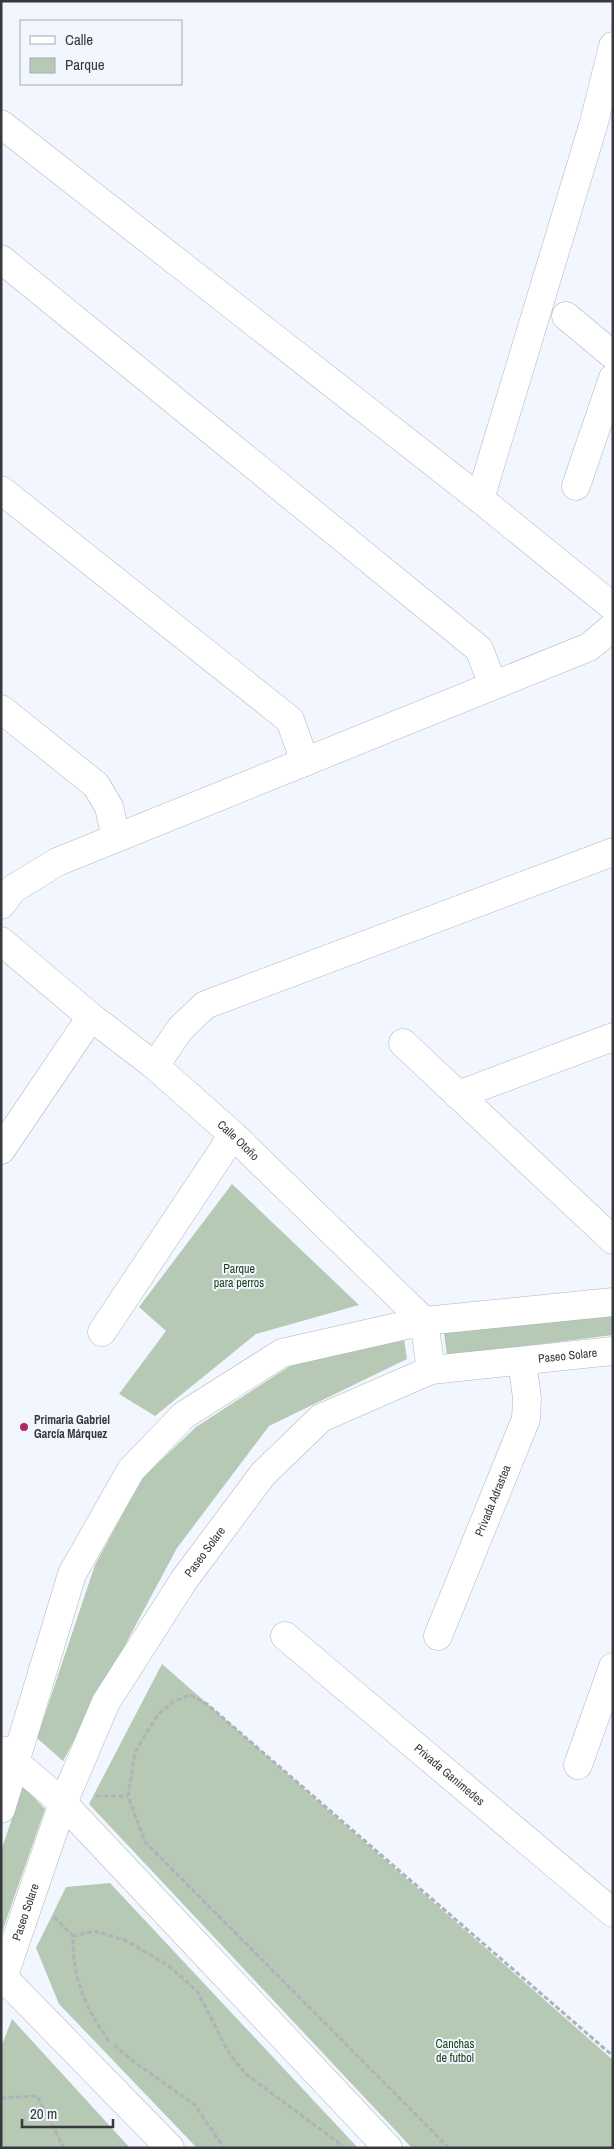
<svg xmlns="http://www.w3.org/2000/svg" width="614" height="2149" font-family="'Archivo Narrow',sans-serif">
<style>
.green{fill:#b6c9b4}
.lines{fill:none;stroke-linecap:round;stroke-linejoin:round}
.minor-casing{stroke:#b1b5be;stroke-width:29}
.path{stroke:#aeb2b9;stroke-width:3;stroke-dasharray:5 2.5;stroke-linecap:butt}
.minor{stroke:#fff;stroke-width:28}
.poi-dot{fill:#af2666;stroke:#f1f6ff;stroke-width:2}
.labels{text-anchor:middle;stroke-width:4;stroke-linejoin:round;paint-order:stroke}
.street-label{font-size:12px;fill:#38393d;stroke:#f1f6ff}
.park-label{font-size:12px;fill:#1d451a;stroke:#f1f6ff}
.poi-label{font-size:12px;font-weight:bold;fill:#38393d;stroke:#f1f6ff;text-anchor:start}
</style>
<rect width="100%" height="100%" fill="#f1f6ff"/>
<path class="green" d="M 232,1184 L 359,1305 L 256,1334 L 155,1416 L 119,1394 L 166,1331 L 139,1307 Z
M 613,1311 L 613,1335 L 447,1356 L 444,1332 Z
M 404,1339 L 407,1359 L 269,1426 L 177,1548 L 63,1761 L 37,1738 L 95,1565 L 142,1478 L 196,1427 L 290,1366 Z
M 162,1664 L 613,2060 L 613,2148 L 412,2148 L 89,1804 Z
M 23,1786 L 45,1809 L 1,1935 L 1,1851 Z
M 110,1883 L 358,2148 L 197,2148 L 59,2004 L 36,1948 L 66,1887 Z
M 12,2019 L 130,2148 L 1,2148 L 1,2047 Z"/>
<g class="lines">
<defs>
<g id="minor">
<path d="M 1,124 L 480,499 L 613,607"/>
<path d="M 1,259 L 479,649 L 493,685"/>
<path d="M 566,316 L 613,355"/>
<path d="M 576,486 L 613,378"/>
<path d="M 1,490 L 290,720 L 305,762"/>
<path d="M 480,499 L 593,126 L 613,46"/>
<path d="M 1,709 L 96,785 L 109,807 L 116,838"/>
<path d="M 1,905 L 13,889 L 57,862 L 589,647 L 613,627"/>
<path id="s1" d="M 1,941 L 91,1017 L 155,1066 L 233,1135 L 424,1321 L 431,1370"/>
<path d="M 403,1043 L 613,1240"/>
<path d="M 155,1066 L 180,1029 L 205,1005 L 613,852"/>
<path d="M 458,1095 L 613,1037"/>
<path d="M 1,1150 L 91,1017"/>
<path d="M 102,1332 L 233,1135"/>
<path id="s2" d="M 285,1636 L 613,1913"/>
<path id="s3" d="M 438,1636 L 526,1419 L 527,1398 L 522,1361"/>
<path d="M 6,1751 L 16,1763 L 63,1803 L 388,2148"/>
<path d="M 578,1765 L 613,1667"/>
<path d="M 1,1809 L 72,1574 L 131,1470 L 184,1415 L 282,1353 L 424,1321 L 613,1302"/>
<path d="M 1,1975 L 170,2148"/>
<path id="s4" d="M 1,1984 L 63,1803 L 106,1702 L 184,1580 L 263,1474 L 321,1418 L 431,1370 L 613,1351"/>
</g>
</defs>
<use href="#minor" class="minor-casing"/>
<path class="path" d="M 96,1796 L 128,1796
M 54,1917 L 73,1936
M 109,2041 C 85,2008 72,1977 73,1936 L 94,1931 L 125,1940 L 169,1966 L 197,1991 L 230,2055 L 247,2075 L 343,2146
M 114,2045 L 133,2061 L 195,2105 L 224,2148
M 1,2098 L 37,2096 L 64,2148
M 449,2148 L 145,1842 L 128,1796 L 135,1752 L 157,1716 L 174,1701 L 190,1695 L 207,1704 L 613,2056"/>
<use href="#minor" class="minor"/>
</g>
<circle class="poi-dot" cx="24" cy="1427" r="5"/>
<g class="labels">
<g class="street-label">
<text dy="4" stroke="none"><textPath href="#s1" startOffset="310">Calle Otoño</textPath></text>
<text dy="4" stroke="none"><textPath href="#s4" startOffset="916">Paseo Solare</textPath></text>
<text dy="4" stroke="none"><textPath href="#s3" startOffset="146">Privada Adrastea</textPath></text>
<text dy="4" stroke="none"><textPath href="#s4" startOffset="481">Paseo Solare</textPath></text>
<text dy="4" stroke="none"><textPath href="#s2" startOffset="215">Privada Ganimedes</textPath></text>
<text dy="4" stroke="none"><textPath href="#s4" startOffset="76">Paseo Solare</textPath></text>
</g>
<g class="park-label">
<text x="239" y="1273">Parque<tspan x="239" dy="14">para perros</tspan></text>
<text x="455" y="2048">Canchas<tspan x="455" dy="14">de futbol</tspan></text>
</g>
<g class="poi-label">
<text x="34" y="1424">Primaria Gabriel<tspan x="34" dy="14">García Márquez</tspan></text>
</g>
</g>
<rect width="614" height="2149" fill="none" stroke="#38393d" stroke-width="5"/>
<rect x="20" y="20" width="162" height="65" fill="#f1f6ff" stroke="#a7aab1"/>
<rect x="30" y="36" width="25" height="8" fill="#ffffff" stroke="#a7aab1"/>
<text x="65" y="45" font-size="15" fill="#38393d">Calle</text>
<rect x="30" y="58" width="25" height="15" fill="#b6c9b4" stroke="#a7aab1"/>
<text x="65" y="70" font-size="15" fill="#38393d">Parque</text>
<path d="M22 2119v8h91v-8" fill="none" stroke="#38393d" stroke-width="2.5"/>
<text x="30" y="2119" font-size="15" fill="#38393d" stroke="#f1f6ff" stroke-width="4" paint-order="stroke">20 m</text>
</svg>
